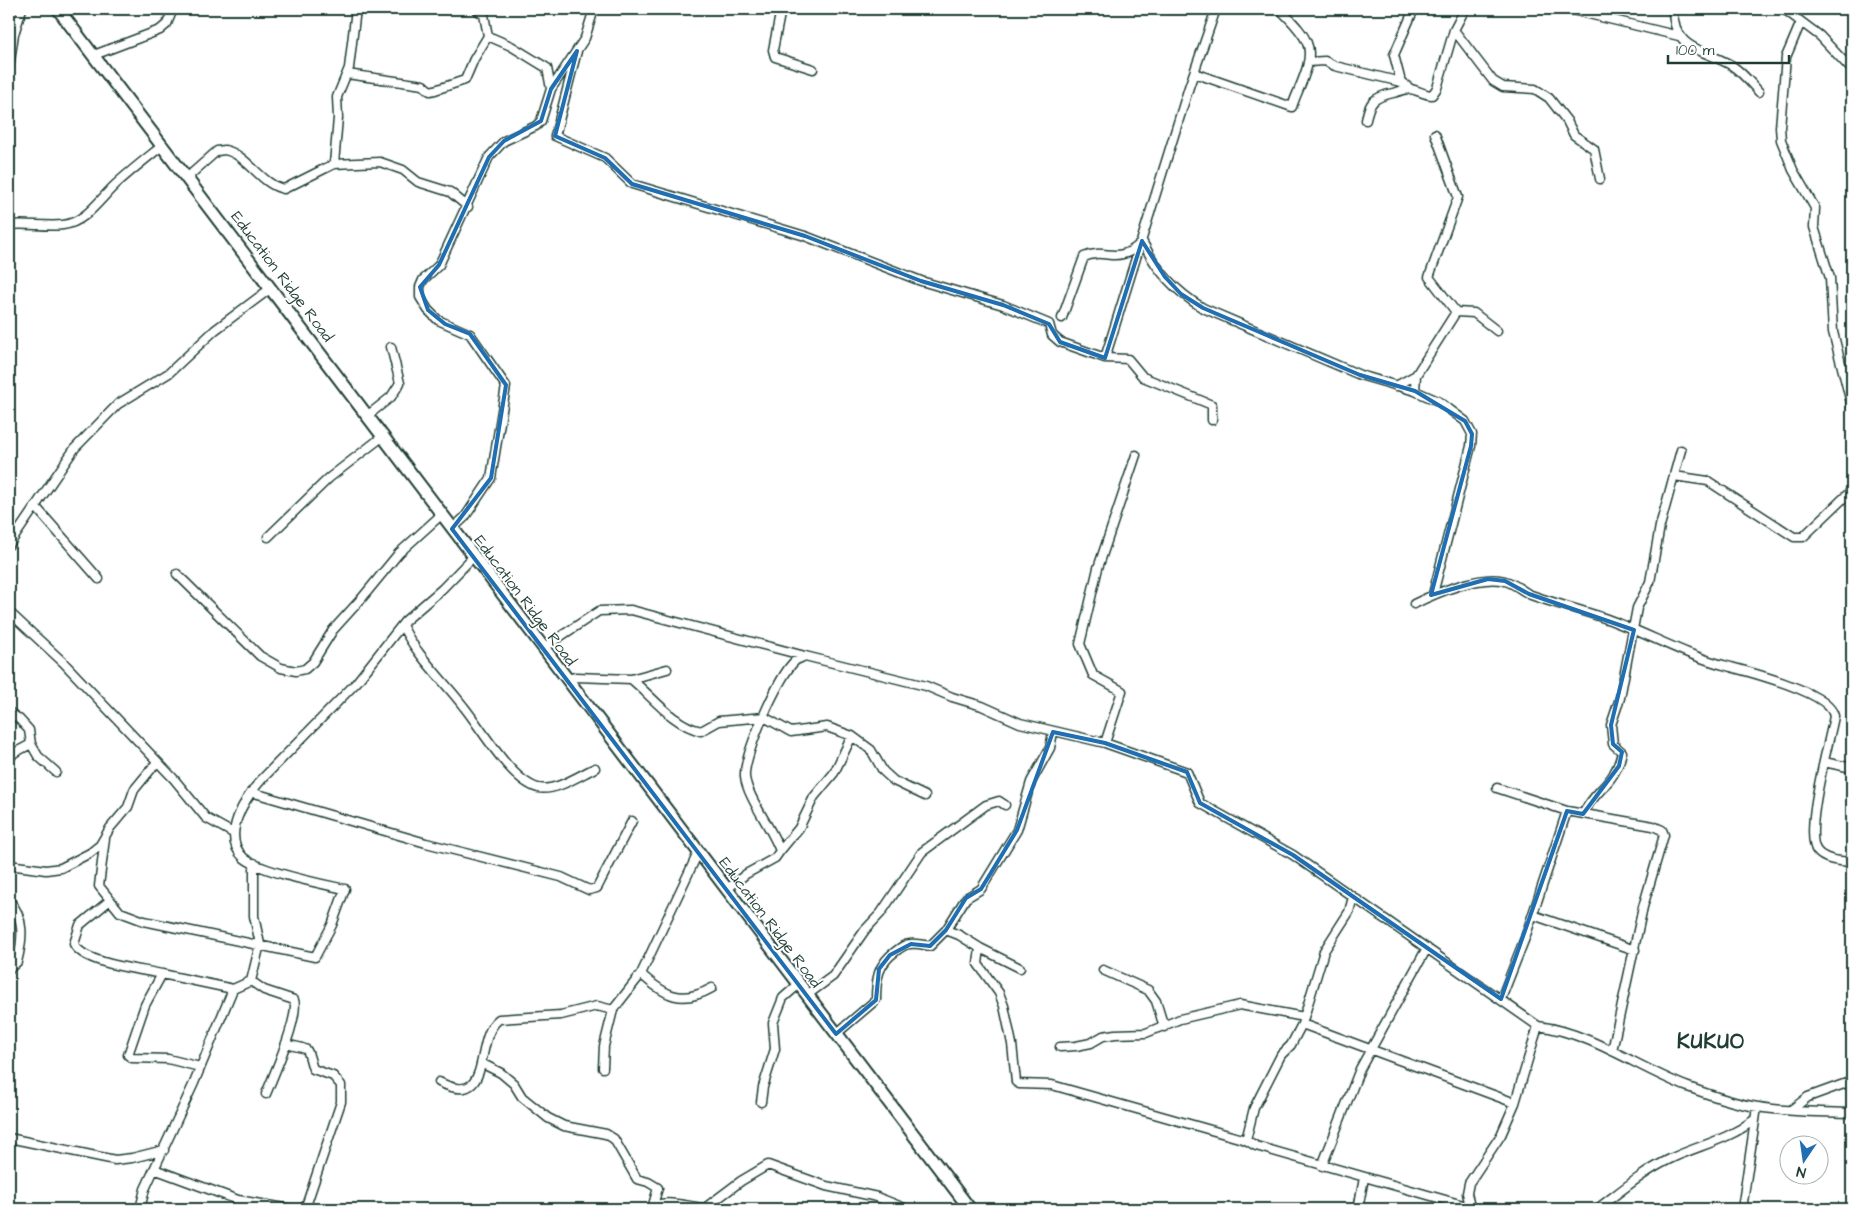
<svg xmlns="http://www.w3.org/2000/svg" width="1861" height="1218" font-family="'Architects Daughter',sans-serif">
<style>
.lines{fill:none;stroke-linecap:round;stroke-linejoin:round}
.street-casing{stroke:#1f3d34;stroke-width:11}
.secondary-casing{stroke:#1f3d34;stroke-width:15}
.street{stroke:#fff;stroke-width:8}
.secondary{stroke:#fff;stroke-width:11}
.marked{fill:none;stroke:#1f6fb2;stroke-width:4;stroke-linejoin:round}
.labels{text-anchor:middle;stroke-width:4;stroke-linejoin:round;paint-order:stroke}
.street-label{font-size:16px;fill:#1f3d34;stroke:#fff}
.district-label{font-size:21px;font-weight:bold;letter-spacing:1px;fill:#1f3d34;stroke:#fff}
</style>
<rect width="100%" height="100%" fill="#fff"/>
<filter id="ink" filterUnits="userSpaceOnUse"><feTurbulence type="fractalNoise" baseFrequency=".02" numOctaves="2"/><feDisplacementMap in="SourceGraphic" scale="10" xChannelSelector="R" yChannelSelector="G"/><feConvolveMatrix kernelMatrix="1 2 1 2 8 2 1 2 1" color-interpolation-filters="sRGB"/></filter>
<g filter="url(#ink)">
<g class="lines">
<defs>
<path id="street" d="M 476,9 L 484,15 L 488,36 L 511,46 L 547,68 L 551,89
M 781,9 L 773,50 L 775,57 L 813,69
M 1568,9 L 1679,36
M 1673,9 C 1673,50 1703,49 1731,65 C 1742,72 1751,83 1759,92
M 1784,9 L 1820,36 L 1852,70
M 1801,22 L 1786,57 L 1780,127 L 1781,140 L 1793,170 L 1815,208 L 1814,227 L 1830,278 L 1833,332 L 1852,407
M 1454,30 L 1493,81 L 1503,87 L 1535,89 L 1549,98 L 1567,121 L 1574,135 L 1594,149 L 1600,179
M 577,51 L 555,136 L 605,158 L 632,184 L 805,236 L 921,281 L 1003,305 L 1049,324 L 1052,335 L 1060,342 L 1105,358 L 1128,359 L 1143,377 L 1212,405 L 1212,420
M 94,55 L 160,30 L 167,24 L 173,9
M 1308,62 L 1325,61 L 1335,66 L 1401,82 L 1411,89
M 9,68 L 14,34 L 22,9
M 1194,73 L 1292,107 C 1297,90 1315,61 1307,43 C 1302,30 1289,19 1280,9
M 347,74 L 423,85 L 430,91 L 435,90 L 465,80 L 474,59 L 488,36
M 1401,82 L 1394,55 L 1414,9
M 1366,120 C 1369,101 1375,97 1393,93 C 1398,92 1404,89 1409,89 C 1416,89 1424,95 1432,95 L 1437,88 L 1454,30 L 1465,9
M 334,164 L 338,118 L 337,97 L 349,68 L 356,9
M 190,180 L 191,174 L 217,151 L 225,150 C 248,155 261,185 284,189 L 334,164 L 380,162 L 403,170 L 418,182 L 450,192 L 468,207
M 9,225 C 27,223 46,227 63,225 C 85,223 100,199 115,185 C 130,171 147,158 163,145
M 1142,241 C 1157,271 1175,291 1203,308 L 1360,375 L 1415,391 L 1438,401 L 1465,421 L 1472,434 L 1471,446 L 1433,594
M 1456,312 L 1474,313 L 1497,331
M 1062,318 L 1084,257 C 1106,247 1117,266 1141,243
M 1105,358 L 1189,87 L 1216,9
M 1396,386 L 1416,375
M 1415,391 L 1416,375 L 1456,312 L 1429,277 L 1458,197 L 1435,134
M 367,416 L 391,397 L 400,383 L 391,347
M 1674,476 L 1708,481 L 1794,537 L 1803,537 L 1852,490
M 35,506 L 99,579
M 452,529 L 465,517 L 491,478 L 506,386 L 470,334 L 438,320 L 428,310 L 420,297 L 420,287 L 423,280 L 439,265 L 489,157 L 504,141 L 536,126 L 541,121 L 551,89 L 585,38 L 594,9
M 268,537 L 329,478 L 382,437
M 9,545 L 75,448 L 118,404 L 169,373 L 215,330 L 271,288
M 177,574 L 260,656 L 281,668 L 296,671 L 305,669 L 313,662 L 333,630 L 362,598 L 399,553 L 441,515
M 1414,604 C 1436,593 1481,574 1505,581 C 1514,583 1522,591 1531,595 C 1556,604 1582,610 1607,619 C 1649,634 1684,655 1727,666 C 1749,672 1830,692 1834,716 C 1830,740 1803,833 1817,851 C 1825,861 1841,861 1852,862
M 9,612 L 63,662 L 174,779 L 206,818 L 233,833
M 402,625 C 417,657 443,679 464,707 C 482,729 510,780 538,788 C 555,792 580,775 595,768
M 543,648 L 599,611 L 631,610 L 805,656
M 566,679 L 576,677 L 631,679 C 652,696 673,725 701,731 L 719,721 L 764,717 L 791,732 L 827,727 L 852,736 L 871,750 L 883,771 L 894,781 L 925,796
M 631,679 L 667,669
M 9,712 L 19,719 L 29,730 L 31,744 L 38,756 L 56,772
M 1105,743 L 1122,691 L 1093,675 L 1080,644 L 1098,568 L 1136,455
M 9,759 L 14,753 L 31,744
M 1824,762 L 1852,768
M 1497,788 L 1567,811 L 1653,826 L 1662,830 L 1664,835 L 1643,907 L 1612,1051
M 251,792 L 426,843 L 561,877 L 589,890 L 597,888 L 632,821
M 1583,814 C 1596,788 1615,785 1622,752 L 1613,744 L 1611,725 L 1620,698 L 1637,608 L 1650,582 L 1660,526 L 1681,450
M 105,838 L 99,886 L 120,912 L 144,921 L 315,957 L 332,925 L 345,889 C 322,884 261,872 244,858 C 220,836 245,798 262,779 L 356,683 L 405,621 L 442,589 L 473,557
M 780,851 L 799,828 L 814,797 L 834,773 L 852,736
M 9,865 L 46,870 L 61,868 L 90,853 L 100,845 L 110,828 L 128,807 L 134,790 L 157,762
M 726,890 L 746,874 L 775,858 L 780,851 C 773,830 747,797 745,777 C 743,756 779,675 795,661 C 797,659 802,658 805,656 L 926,686 L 952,697 L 982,706 L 1020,723 L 1105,743 L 1187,772 L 1200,803 L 1293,855 L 1538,1026
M 9,900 C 25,918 23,939 17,962 L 9,969
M 109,901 L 80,925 L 74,944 C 84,964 140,969 162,974
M 1533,915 L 1635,950
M 946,930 L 959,935 L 980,948 L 978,964 L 999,993 L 1004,1006 L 1012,1044 L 1016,1082 L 1019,1084 L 1052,1085 L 1246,1140 L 1256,1146 L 1470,1207
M 980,948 L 1020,968
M 1103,970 L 1148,990 L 1156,1001 L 1164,1027
M 641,974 C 665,996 682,1005 712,988
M 251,981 L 264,990 L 294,1000 C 300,1016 273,1077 266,1094
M 807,995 L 833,976 L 865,930 L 881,913 L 922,852 L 986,805 L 999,801 L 1005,805
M 1501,999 L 1525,938 L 1567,811
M 1302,1024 L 1515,1103
M 836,1034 L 876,1000 C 876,978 878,964 896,951 C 901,947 905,944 910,944 C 917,943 924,945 930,946 L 946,930 L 966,898 L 981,889 L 1017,830 L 1031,782 L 1050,748 L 1053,732
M 286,1044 C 313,1051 305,1045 313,1069 L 333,1076 L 341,1085 L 341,1102 L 305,1209
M 1060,1047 L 1076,1046 L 1091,1043 L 1103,1036 L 1115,1034 L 1146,1033 L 1180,1019 L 1240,1005 L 1304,1017
M 483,1064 L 501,1073 L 514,1084 L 522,1097 L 548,1118 L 564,1126 L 606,1134 L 614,1139 L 637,1179 L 648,1182 L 658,1188 L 653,1205
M 200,1067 L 168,1059 L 132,1058 L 128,1055 L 145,1005 L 162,974 L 233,989
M 603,1068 L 604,1046 L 613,1010 L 641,974 L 698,853
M 439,1082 C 495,1110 472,1039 499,1019 L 561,1015 L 597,1006 L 613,1010
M 761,1102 L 763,1087 L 775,1049 L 773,1023 L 783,998 L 799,984
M 1791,1110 L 1808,1097 L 1852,1081
M 9,1138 L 115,1160 L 132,1158 L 164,1150
M 1246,1140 L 1254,1108 L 1281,1055 L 1291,1045 L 1302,1024 L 1324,951 L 1349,912 L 1353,897
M 1322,1166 L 1360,1069 L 1427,948
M 154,1169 L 238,1200 L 291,1209
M 140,1209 L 145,1189 L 194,1083 L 233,989 L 251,981 L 260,944 L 254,916 L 254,863
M 649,1209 C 663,1197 688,1207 705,1208 L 741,1181 L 768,1165 L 826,1186 L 877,1197 L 907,1209
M 1358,1209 L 1364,1178
M 1473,1209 L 1470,1207 L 1467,1193 L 1469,1183 L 1501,1135 L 1515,1103 L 1538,1026 C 1592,1033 1638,1068 1688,1087 C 1710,1095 1735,1104 1758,1107 C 1788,1112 1821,1112 1852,1113
M 1597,1209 C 1621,1191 1643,1172 1670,1159 C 1699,1145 1726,1141 1754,1120
M 1742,1209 L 1757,1107"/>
<path id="secondary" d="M 58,9 L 970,1209"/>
</defs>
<use href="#street" class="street-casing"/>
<use href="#secondary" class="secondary-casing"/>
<use href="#street" class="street"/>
<use href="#secondary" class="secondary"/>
</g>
</g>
<path class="marked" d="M 577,51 L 555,136 L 605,158 L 632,184 L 805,236 L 921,281 L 1003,305 L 1049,324 L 1060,342 L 1105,358 L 1142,241 L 1165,277 L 1181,294 L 1203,308 L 1360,375 L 1415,391 L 1465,421 L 1472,434 L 1471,446 L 1431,595 L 1488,579 L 1505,581 L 1529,594 L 1634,630 L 1611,725 L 1613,744 L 1622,752 L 1619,766 L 1583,814 L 1567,811 L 1501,999 L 1293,855 L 1200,803 L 1187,772 L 1105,743 L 1053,732 L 1017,830 L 981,889 L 966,898 L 946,930 L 930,946 L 911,944 L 890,955 L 879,969 L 876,1000 L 836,1034 L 452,529 L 491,478 L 506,385 L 470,334 L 445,324 L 428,310 L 420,287 L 439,265 L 489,157 L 504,141 L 541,121 L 551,89 Z"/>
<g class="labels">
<g class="street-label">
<text transform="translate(283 276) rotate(53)" y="6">Education Ridge Road</text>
<text transform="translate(526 600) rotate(53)" y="6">Education Ridge Road</text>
<text transform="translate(771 922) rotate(53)" y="6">Education Ridge Road</text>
</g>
<g class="district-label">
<text x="1711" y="1048">KUKUO</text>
</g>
</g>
<rect width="1861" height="1218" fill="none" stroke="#fff" stroke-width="30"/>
<rect x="15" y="15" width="1831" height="1188" fill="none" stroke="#1f3d34" stroke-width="2" filter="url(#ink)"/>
<g transform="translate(1804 1160) rotate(193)"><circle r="24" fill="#ffffff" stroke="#a5b1ae"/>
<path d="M0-4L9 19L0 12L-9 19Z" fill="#1f6fb2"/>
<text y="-8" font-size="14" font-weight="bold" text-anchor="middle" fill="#1f3d34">N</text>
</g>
<path d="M1668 55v8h121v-8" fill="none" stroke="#1f3d34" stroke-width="2.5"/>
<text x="1676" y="55" font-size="15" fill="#1f3d34" stroke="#ffffff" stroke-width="4" paint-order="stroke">100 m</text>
</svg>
